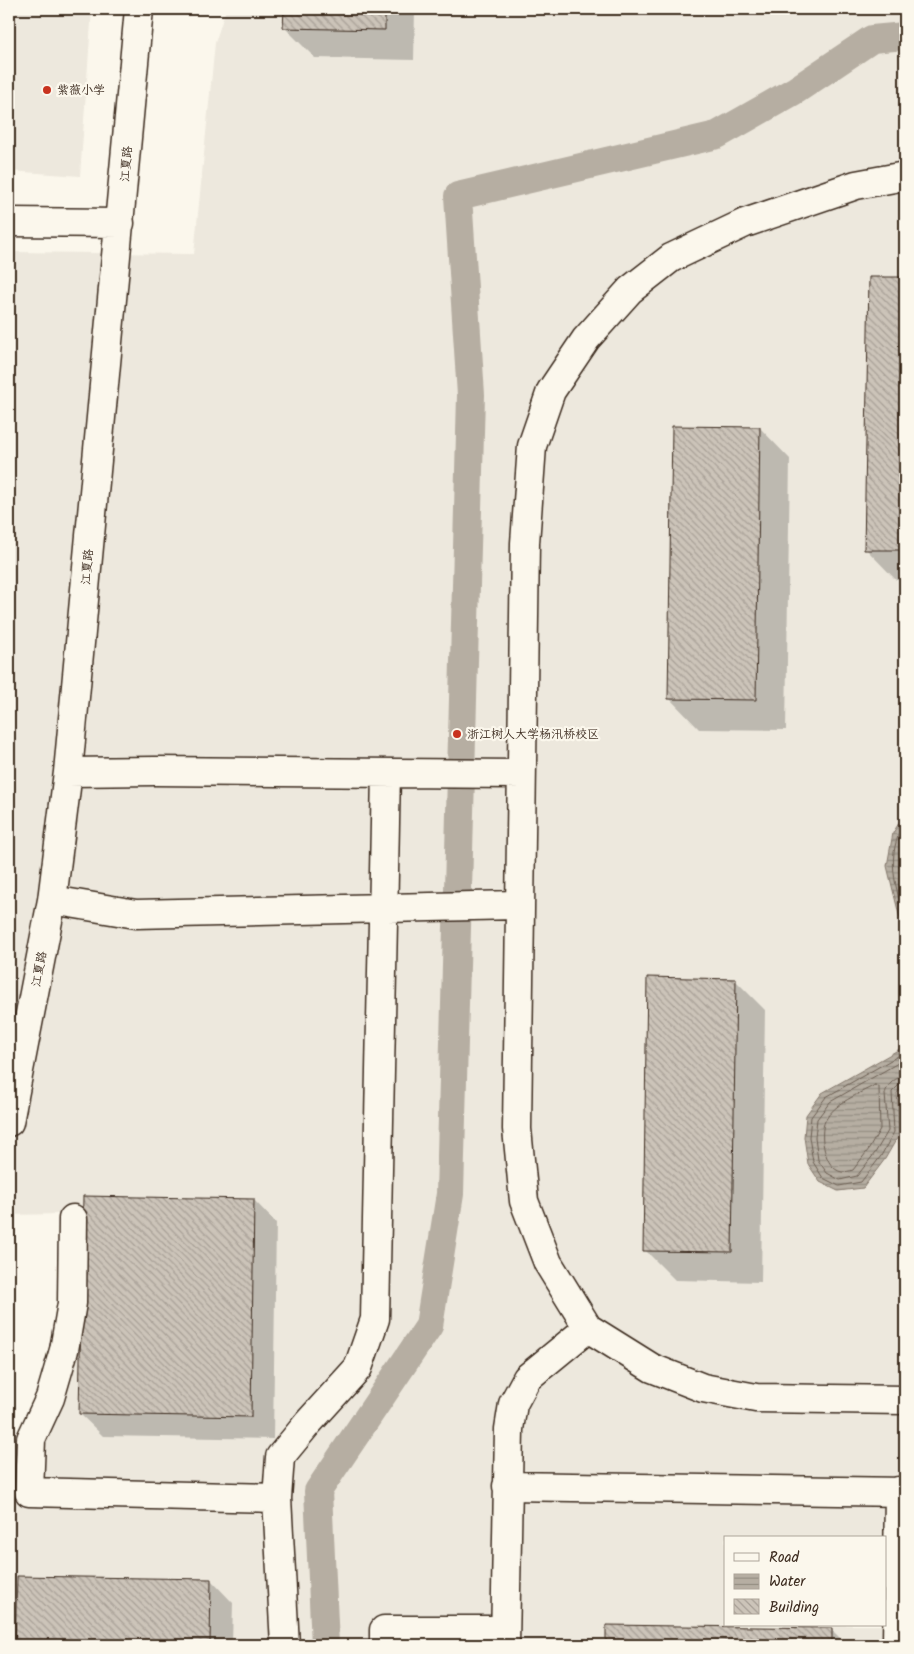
<svg xmlns="http://www.w3.org/2000/svg" width="914" height="1654" font-family="Kalam,'LXGW WenKai TC',sans-serif">
<style>
.built{fill:#ede8dd;fill-rule:evenodd}
.water{fill:url(#water-rules);stroke:#85796d}
.shadow{fill:#0003}
.lines{fill:none;stroke-linecap:round;stroke-linejoin:round}
.shore{stroke:#6c5f53;stroke-width:1}
.canal{stroke:#b6aea2;stroke-width:28}
.building{fill:url(#building-back-hatch);stroke:#3b2a1e}
.minor-casing{stroke:#3b2a1e;stroke-width:31}
.minor{stroke:#fbf7ec;stroke-width:28}
.poi-dot{fill:#c8321e;stroke:#fbf7ec;stroke-width:2}
.labels{text-anchor:middle;stroke-width:4.5;stroke-linejoin:round;paint-order:stroke}
.poi-label{font-size:12px;fill:#3b2a1e;stroke:#fbf7ec;text-anchor:start}
.street-label{font-size:12px;fill:#3b2a1e;stroke:#fbf7ec}
</style>
<defs>
<pattern id="water-rules" width="6" height="5" patternUnits="userSpaceOnUse" patternTransform="scale(1.25)"><rect width="6" height="5" fill="#b6aea2"/><path d="M0 2.5h6" fill="none" stroke="#958e83"/></pattern>
<pattern id="building-back-hatch" width="6" height="6" patternUnits="userSpaceOnUse" patternTransform="scale(1.25)"><rect width="6" height="6" fill="#ccc4b9"/><path d="M-1 5l2 2M0 0l6 6M5-1l2 2" fill="none" stroke="#a79f96"/></pattern>
</defs>
<rect width="100%" height="100%" fill="#fbf7ec"/>
<filter id="ink" filterUnits="userSpaceOnUse"><feTurbulence type="fractalNoise" baseFrequency=".02" numOctaves="2"/><feDisplacementMap in="SourceGraphic" scale="10" xChannelSelector="R" yChannelSelector="G"/><feConvolveMatrix kernelMatrix="1 2 1 2 8 2 1 2 1" color-interpolation-filters="sRGB"/></filter>
<g filter="url(#ink)">
<path class="built" d="M 9,9 L 92,9 L 80,176 L 9,171 Z
M 226,9 L 905,9 L 905,1645 L 9,1645 L 9,1490 L 18,1443 L 39,1393 L 61,1301 L 61,1214 L 9,1215 L 9,252 L 194,254 L 215,43 ZM 725,1538 L 885,1538 L 885,1625 L 725,1625 Z"/>
<path class="water" d="M 905,813 L 905,930 L 902,927 L 887,866 L 893,833 Z
M 905,1046 L 905,1086 L 897,1093 L 900,1133 L 885,1159 L 863,1188 L 838,1191 L 820,1182 L 808,1164 L 804,1137 L 806,1115 L 822,1093 Z"/>
<path class="shadow" d="M 285,9 L 415,9 L 414,60 L 315,58 L 285,28 Z
M 870,278 L 905,278 L 905,580 L 896,580 L 866,549 Z
M 760,428 L 790,459 L 786,730 L 699,729 L 669,698 Z
M 735,980 L 765,1010 L 761,1282 L 675,1280 L 645,1250 Z
M 254,1200 L 276,1223 L 273,1439 L 103,1436 L 80,1414 Z
M 18,1577 L 211,1580 L 233,1603 L 232,1645 L 17,1645 Z
M 608,1626 L 832,1630 L 847,1645 L 607,1645 Z"/>
<g class="lines">
<path class="shore" d="M 905,822 C 884,856 896,886 905,922
M 905,834 L 899,866 L 905,896
M 905,1052 L 826,1097 L 811,1117 L 809,1137 L 813,1162 L 823,1178 L 839,1186 L 861,1182 L 881,1156 L 894,1132 L 892,1092 L 900,1084 L 905,1083
M 905,1059 L 830,1102 L 817,1119 L 815,1137 L 818,1160 L 827,1173 L 840,1180 L 857,1176 L 875,1153 L 888,1131 L 885,1094 C 887,1084 896,1077 905,1076
M 875,1085 L 879,1087 L 880,1129 L 869,1149 L 853,1170 C 850,1171 845,1172 842,1172 C 824,1169 819,1134 825,1121 C 834,1103 859,1094 875,1085 Z"/>
<path class="canal" d="M 325,1645 L 318,1491 L 429,1326 L 450,1194 L 471,395 L 458,196 L 717,135 L 796,90 L 872,39 L 905,36"/>
</g>
<path class="building" d="M 284,9 L 385,9 L 385,30 L 283,28 Z
M 869,277 L 905,277 L 905,550 L 864,550 Z
M 672,426 L 760,427 L 756,700 L 668,699 Z
M 647,977 L 736,979 L 732,1252 L 643,1251 Z
M 83,1196 L 254,1199 L 251,1417 L 79,1414 Z
M 17,1576 L 211,1579 L 210,1645 L 15,1645 Z
M 606,1625 L 832,1628 L 832,1645 L 606,1645 Z"/>
<g class="lines">
<defs>
<path id="minor" d="M 905,176 L 856,185 L 745,223 L 671,258 L 630,290 L 586,339 L 551,391 L 532,446 L 525,543 L 517,1129 L 524,1201 L 548,1263 L 588,1328 L 652,1368 L 703,1388 L 756,1398 L 905,1400
M 9,222 L 120,223
M 68,772 L 155,771 L 521,774
M 52,900 L 136,914 L 519,905
M 9,1122 L 52,900 L 68,772 L 139,9
M 73,1219 L 72,1303 L 64,1350 L 50,1398 L 31,1439 L 29,1492 L 277,1498
M 507,1486 L 905,1492
M 285,1645 L 277,1498 L 280,1457 L 308,1423 L 358,1368 L 375,1319 L 386,773
M 384,1645 L 384,1630 L 505,1630
M 505,1645 L 509,1429 L 513,1404 L 527,1378 L 588,1328
M 897,1645 L 899,1491"/>
</defs>
<use href="#minor" class="minor-casing"/>
<use href="#minor" class="minor"/>
</g>
</g>
<g class="poi-dot">
<circle cx="47" cy="90" r="5"/>
<circle cx="457" cy="734" r="5"/>
</g>
<g class="labels">
<g class="poi-label">
<text x="57" y="94">紫薇小学</text>
<text x="467" y="738">浙江树人大学杨汛桥校区</text>
</g>
<g class="street-label">
<text transform="translate(126 164) rotate(-85)" y="4">江夏路</text>
<text transform="translate(87 567) rotate(-85)" y="4">江夏路</text>
<text transform="translate(39 969) rotate(-79)" y="4">江夏路</text>
</g>
</g>
<rect width="914" height="1654" fill="none" stroke="#fbf7ec" stroke-width="30"/>
<rect x="15" y="15" width="884" height="1624" fill="none" stroke="#3b2a1e" stroke-width="2" filter="url(#ink)"/>
<rect x="724" y="1536" width="162" height="90" fill="#fbf7ec" stroke="#aea59a"/>
<rect x="734" y="1553" width="25" height="8" fill="#fbf7ec" stroke="#aea59a"/>
<text x="769" y="1562" font-size="15" fill="#3b2a1e">Road</text>
<rect x="734" y="1574" width="25" height="15" fill="url(#water-rules)" stroke="#aea59a"/>
<text x="769" y="1586" font-size="15" fill="#3b2a1e">Water</text>
<rect x="734" y="1599" width="25" height="15" fill="url(#building-back-hatch)" stroke="#aea59a"/>
<text x="769" y="1612" font-size="15" fill="#3b2a1e">Building</text>
</svg>
